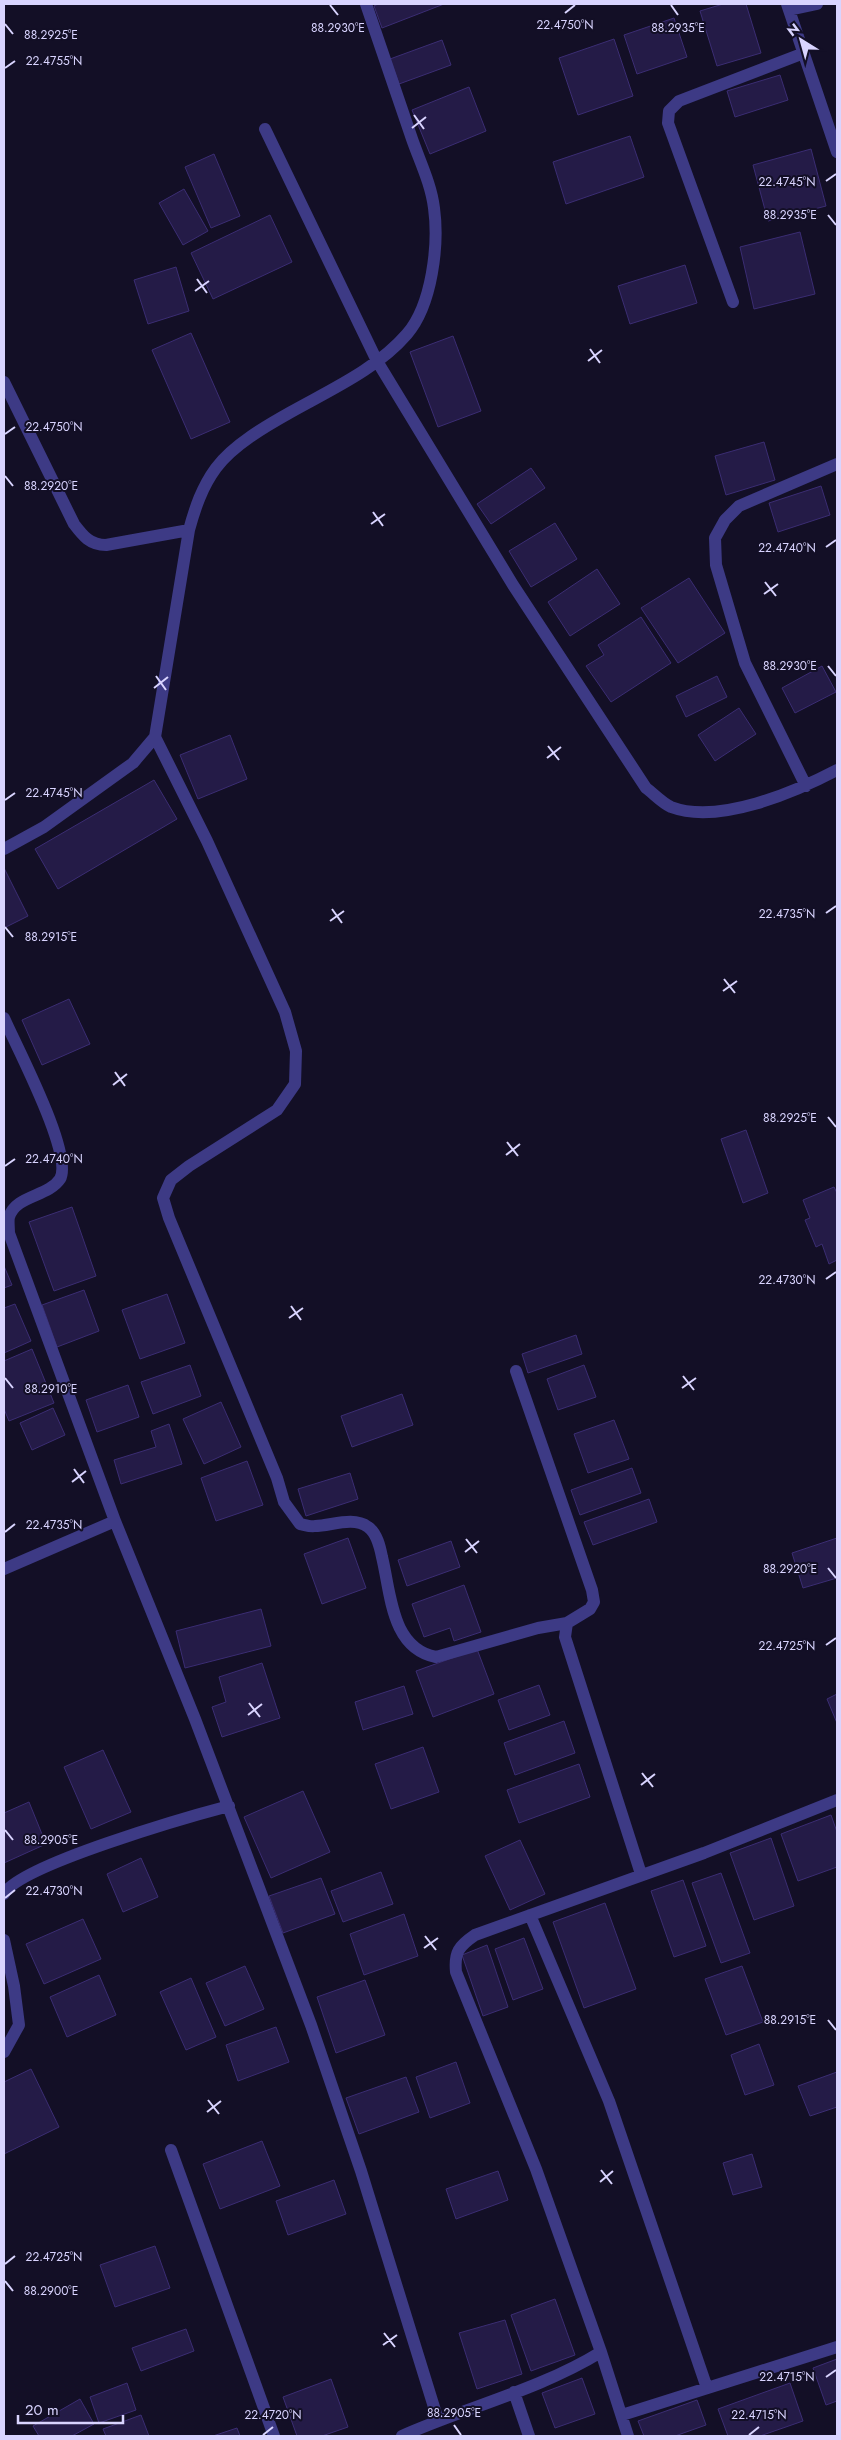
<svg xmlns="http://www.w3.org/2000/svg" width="841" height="2440" font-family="Jost,sans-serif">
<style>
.building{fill:#241b47;stroke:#3b2d73}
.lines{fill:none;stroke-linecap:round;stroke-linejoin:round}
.minor{stroke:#3d3a85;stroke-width:12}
.ticks{fill:none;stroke:#d9d4ff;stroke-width:2}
.ticks-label{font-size:12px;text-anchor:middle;fill:#d9d4ff;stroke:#130f26;stroke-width:4;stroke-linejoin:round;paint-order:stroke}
</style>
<rect width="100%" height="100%" fill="#130f26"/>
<path class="building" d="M 378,4 L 444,4 L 382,28 L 374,6 Z
M 723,4 L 746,4 L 761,53 L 717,66 L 700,11 Z
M 674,18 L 687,57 L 637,74 L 624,35 Z
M 614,39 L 633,96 L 578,115 L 559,58 Z
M 442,40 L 451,65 L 399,84 L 390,59 Z
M 780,75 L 788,100 L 735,117 L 727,91 Z
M 469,87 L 486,131 L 430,154 L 412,110 Z
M 630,136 L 644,177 L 566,204 L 553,162 Z
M 811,149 L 826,206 L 768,221 L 753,165 Z
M 214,154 L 240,216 L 211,228 L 185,167 Z
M 184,189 L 208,231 L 183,245 L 159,203 Z
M 270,215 L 292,262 L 213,299 L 191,253 Z
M 800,232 L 815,294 L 754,309 L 740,247 Z
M 685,265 L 697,303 L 630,324 L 618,286 Z
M 176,267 L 189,311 L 148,324 L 134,280 Z
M 191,333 L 230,422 L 191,439 L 152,350 Z
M 453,336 L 481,411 L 438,427 L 410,352 Z
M 764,442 L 775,480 L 726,495 L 715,456 Z
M 531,468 L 545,488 L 491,524 L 477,504 Z
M 821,486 L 830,515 L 778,532 L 769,503 Z
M 555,523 L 577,559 L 531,587 L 509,551 Z
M 597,569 L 620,604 L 570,636 L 548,602 Z
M 689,578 L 725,633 L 678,663 L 641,608 Z
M 641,617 L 671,663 L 611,702 L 586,666 L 604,655 L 598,645 Z
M 822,666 L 836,692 L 795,713 L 782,688 Z
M 717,676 L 727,697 L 686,717 L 676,696 Z
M 739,708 L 756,734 L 715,761 L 698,735 Z
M 230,735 L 247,779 L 198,799 L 180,755 Z
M 154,780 L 177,819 L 58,889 L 35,849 Z
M 4,868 L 28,916 L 4,928 Z
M 69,999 L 90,1044 L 42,1065 L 22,1020 Z
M 746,1130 L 768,1193 L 743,1203 L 721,1139 Z
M 834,1187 L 837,1193 L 837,1260 L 829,1264 L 822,1244 L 816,1247 L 805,1220 L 810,1218 L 803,1200 Z
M 72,1207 L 96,1276 L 54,1291 L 29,1222 Z
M 4,1266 L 12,1285 L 4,1288 Z
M 84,1290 L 99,1331 L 57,1347 L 42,1305 Z
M 167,1294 L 185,1343 L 140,1359 L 122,1310 Z
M 15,1304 L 31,1341 L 4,1353 L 4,1308 Z
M 576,1335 L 582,1354 L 528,1373 L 522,1354 Z
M 32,1349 L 54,1403 L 9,1421 L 4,1409 L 4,1361 Z
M 190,1365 L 201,1396 L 153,1414 L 141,1382 Z
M 584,1365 L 596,1397 L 558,1410 L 547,1379 Z
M 128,1385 L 139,1417 L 97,1432 L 86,1400 Z
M 402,1394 L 413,1425 L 352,1447 L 341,1416 Z
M 221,1402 L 241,1447 L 204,1464 L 183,1419 Z
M 53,1408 L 65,1435 L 32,1450 L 20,1423 Z
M 614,1420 L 629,1459 L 588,1473 L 574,1434 Z
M 169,1424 L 182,1464 L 121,1484 L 114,1460 L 156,1447 L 151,1431 Z
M 247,1461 L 263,1505 L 216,1521 L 201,1478 Z
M 632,1468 L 641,1493 L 580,1515 L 571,1490 Z
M 350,1473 L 358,1499 L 306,1516 L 298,1489 Z
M 649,1499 L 657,1522 L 593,1545 L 584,1522 Z
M 348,1538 L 366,1588 L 322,1604 L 304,1554 Z
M 837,1538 L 837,1578 L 803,1588 L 792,1553 Z
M 451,1541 L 460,1567 L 407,1586 L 398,1560 Z
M 464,1585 L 481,1632 L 454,1641 L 450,1628 L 424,1637 L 412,1604 Z
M 261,1609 L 271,1646 L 185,1668 L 176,1631 Z
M 477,1649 L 494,1694 L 433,1717 L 416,1671 Z
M 262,1663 L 280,1718 L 222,1737 L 212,1707 L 226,1702 L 219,1677 Z
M 539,1685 L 550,1715 L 509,1730 L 498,1700 Z
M 404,1686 L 413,1714 L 363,1730 L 355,1702 Z
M 837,1694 L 837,1723 L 827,1699 Z
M 564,1721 L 575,1753 L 515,1775 L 504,1743 Z
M 423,1747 L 439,1792 L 391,1809 L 375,1764 Z
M 103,1750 L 131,1812 L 91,1829 L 64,1767 Z
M 579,1764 L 590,1797 L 519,1823 L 507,1790 Z
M 303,1791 L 330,1852 L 271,1878 L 244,1817 Z
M 29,1802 L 46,1844 L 4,1863 L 4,1813 Z
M 831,1815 L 837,1832 L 837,1867 L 798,1881 L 781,1834 Z
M 771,1838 L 794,1906 L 754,1920 L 730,1853 Z
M 520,1840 L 545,1894 L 510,1910 L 485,1856 Z
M 141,1858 L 158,1897 L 123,1912 L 107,1874 Z
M 381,1872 L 393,1904 L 343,1922 L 331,1891 Z
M 721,1873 L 750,1953 L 721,1963 L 692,1883 Z
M 321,1878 L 335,1914 L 283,1933 L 269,1896 Z
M 683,1880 L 706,1946 L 674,1957 L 651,1891 Z
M 605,1903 L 636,1989 L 584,2008 L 553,1922 Z
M 404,1914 L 418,1956 L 364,1975 L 350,1934 Z
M 83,1919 L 101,1959 L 44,1984 L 26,1944 Z
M 524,1938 L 543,1989 L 513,2000 L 495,1949 Z
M 487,1945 L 508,2007 L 483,2016 L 462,1955 Z
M 245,1966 L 264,2009 L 225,2026 L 206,1983 Z
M 742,1966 L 763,2022 L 726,2035 L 705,1979 Z
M 99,1975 L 116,2015 L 67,2037 L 50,1997 Z
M 191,1978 L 216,2037 L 186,2050 L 160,1992 Z
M 365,1980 L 385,2035 L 336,2053 L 317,1997 Z
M 276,2027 L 289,2062 L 238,2081 L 226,2045 Z
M 759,2044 L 774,2085 L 745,2095 L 731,2055 Z
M 456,2062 L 470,2103 L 430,2118 L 416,2077 Z
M 31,2069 L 59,2127 L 4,2154 L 4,2082 Z
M 837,2072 L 837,2107 L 810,2116 L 798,2086 Z
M 406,2077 L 419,2112 L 359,2134 L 346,2098 Z
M 262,2141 L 280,2186 L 220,2209 L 203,2164 Z
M 752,2154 L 762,2187 L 733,2195 L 723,2163 Z
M 498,2171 L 508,2200 L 456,2219 L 446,2189 Z
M 334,2180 L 346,2214 L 288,2235 L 276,2201 Z
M 155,2246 L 170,2288 L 115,2307 L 100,2265 Z
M 555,2299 L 575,2355 L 531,2371 L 511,2315 Z
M 505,2320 L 522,2374 L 477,2389 L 459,2333 Z
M 186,2329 L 194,2351 L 141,2371 L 132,2348 Z
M 837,2359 L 837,2401 L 826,2405 L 813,2368 Z
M 582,2378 L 595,2414 L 555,2428 L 542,2393 Z
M 331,2379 L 348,2427 L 322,2436 L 297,2436 L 283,2397 Z
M 127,2383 L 136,2410 L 99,2423 L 90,2397 Z
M 790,2383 L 803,2421 L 760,2436 L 728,2436 L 718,2409 Z
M 80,2399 L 94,2424 L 72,2436 L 39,2436 L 33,2426 Z
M 697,2400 L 706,2425 L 675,2436 L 644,2436 L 638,2421 Z
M 141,2415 L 149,2436 L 106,2436 L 103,2429 Z
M 237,2428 L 240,2436 L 213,2436 Z"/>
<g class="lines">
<path class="minor" d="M 787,4 L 837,152
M 789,10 L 817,4
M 265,129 L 377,361 L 513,585 L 646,788 C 654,794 662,803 671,807 C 719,825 795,792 837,770
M 733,302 L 668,123 L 669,111 L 679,101 L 804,53
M 4,382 L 74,524 C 83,536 90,545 106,545 L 189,530
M 155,737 L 207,841 L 285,1012 L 296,1051 L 295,1084 L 277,1110 L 189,1166 L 171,1180 L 163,1198 L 169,1218 L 277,1478 L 284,1502 L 300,1524 C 305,1525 311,1527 315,1526 C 331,1526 353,1516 368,1527 C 377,1533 380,1547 382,1557 C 391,1594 391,1648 436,1657 L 538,1628 L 567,1623
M 806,786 L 745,663 L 716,565 L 715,538 L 725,520 L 739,506 L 837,464
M 4,849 L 44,827 L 133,763 L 155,737 L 189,530 C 195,508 202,487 216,468 C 233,445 266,426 291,412 C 330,390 377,369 407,334 C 432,305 439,245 434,208 C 431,183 419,160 411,136 C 396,92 381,48 366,4
M 4,1018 C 16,1046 74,1155 60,1179 C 48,1197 16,1195 9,1217 C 8,1221 9,1228 9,1233 L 115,1521 L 195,1719 L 311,2025 L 361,2171 L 438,2420
M 516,1371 L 592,1590 L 594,1602 L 590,1609 L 567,1623 L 565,1637 L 641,1874
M 4,1569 L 115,1521
M 4,1894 C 19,1865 191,1816 229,1806
M 530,1915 L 609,2101 L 707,2388
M 4,1940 L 14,1986 L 19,2025 L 4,2052
M 171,2150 L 274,2436
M 601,2352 L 628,2436
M 514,2392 L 529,2436
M 622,2415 L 837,2347
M 402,2436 C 467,2407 539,2390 601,2352 L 536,2169 L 456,1972 C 454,1952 459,1946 475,1935 L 704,1853 L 837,1800"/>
</g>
<path class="ticks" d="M 330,5 L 338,15M 671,5 L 678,15M 565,13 L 575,5M 5,24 L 13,34M 5,68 L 15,61M 414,115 L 424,129M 412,128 L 426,117M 826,181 L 836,174M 828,215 L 836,225M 197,279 L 207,293M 195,291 L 209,281M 590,349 L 600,363M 588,361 L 602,350M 5,434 L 15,427M 5,476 L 13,486M 373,512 L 383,526M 371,524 L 385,514M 826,547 L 836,540M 765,582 L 776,596M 764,594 L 778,584M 828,666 L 836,676M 156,676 L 166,690M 154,688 L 168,677M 548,746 L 559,760M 547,758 L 561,747M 5,800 L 15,793M 332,909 L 342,923M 826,913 L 836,906M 330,921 L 344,911M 5,927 L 13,937M 724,979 L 735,993M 723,991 L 737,981M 115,1072 L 125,1086M 113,1085 L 127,1074M 828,1117 L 836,1127M 507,1142 L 518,1156M 506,1155 L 520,1144M 5,1166 L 15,1159M 826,1279 L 836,1272M 291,1306 L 301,1320M 289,1318 L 303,1308M 683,1376 L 694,1390M 5,1378 L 13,1388M 682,1388 L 696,1378M 74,1469 L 84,1483M 72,1482 L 86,1471M 5,1532 L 15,1524M 466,1539 L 477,1553M 465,1552 L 479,1541M 828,1568 L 836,1578M 826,1645 L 836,1638M 249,1703 L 260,1717M 248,1715 L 262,1704M 642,1773 L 653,1787M 641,1785 L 655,1774M 5,1830 L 13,1840M 5,1898 L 15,1890M 425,1936 L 436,1950M 424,1948 L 438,1938M 828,2020 L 836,2030M 208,2100 L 219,2114M 207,2112 L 221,2101M 601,2170 L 612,2184M 600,2182 L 613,2171M 5,2264 L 15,2256M 5,2281 L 13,2291M 384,2333 L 395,2347M 383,2345 L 397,2335M 826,2377 L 836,2370M 454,2425 L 461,2435M 263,2435 L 273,2427M 749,2435 L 759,2427"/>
<g class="ticks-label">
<text x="565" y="29">22.4750°N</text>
<text x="338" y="32">88.2930°E</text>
<text x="678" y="32">88.2935°E</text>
<text x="51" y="39">88.2925°E</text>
<text x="54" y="65">22.4755°N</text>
<text x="787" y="186">22.4745°N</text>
<text x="790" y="219">88.2935°E</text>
<text x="54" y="431">22.4750°N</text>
<text x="51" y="490">88.2920°E</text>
<text x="787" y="552">22.4740°N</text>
<text x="790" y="670">88.2930°E</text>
<text x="54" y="797">22.4745°N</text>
<text x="787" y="918">22.4735°N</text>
<text x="51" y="941">88.2915°E</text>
<text x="790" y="1122">88.2925°E</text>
<text x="54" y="1163">22.4740°N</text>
<text x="787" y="1284">22.4730°N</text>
<text x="51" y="1393">88.2910°E</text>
<text x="54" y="1529">22.4735°N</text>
<text x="790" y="1573">88.2920°E</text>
<text x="787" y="1650">22.4725°N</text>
<text x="51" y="1844">88.2905°E</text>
<text x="54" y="1895">22.4730°N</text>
<text x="790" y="2024">88.2915°E</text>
<text x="54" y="2261">22.4725°N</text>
<text x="51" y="2295">88.2900°E</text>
<text x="787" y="2381">22.4715°N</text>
<text x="454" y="2417">88.2905°E</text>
<text x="273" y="2419">22.4720°N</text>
<text x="759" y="2419">22.4715°N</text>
</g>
<rect width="841" height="2440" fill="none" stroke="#d9d4ff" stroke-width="10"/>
<g transform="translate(801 40) rotate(323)" stroke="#130f26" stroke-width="4" paint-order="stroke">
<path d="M0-4L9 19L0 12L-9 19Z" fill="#d9d4ff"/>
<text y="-8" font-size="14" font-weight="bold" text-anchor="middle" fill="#d9d4ff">N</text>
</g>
<path d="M18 2415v8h105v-8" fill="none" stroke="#d9d4ff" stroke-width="2.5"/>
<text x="25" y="2415" font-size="15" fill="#d9d4ff" stroke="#130f26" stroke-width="4" paint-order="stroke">20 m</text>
</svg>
